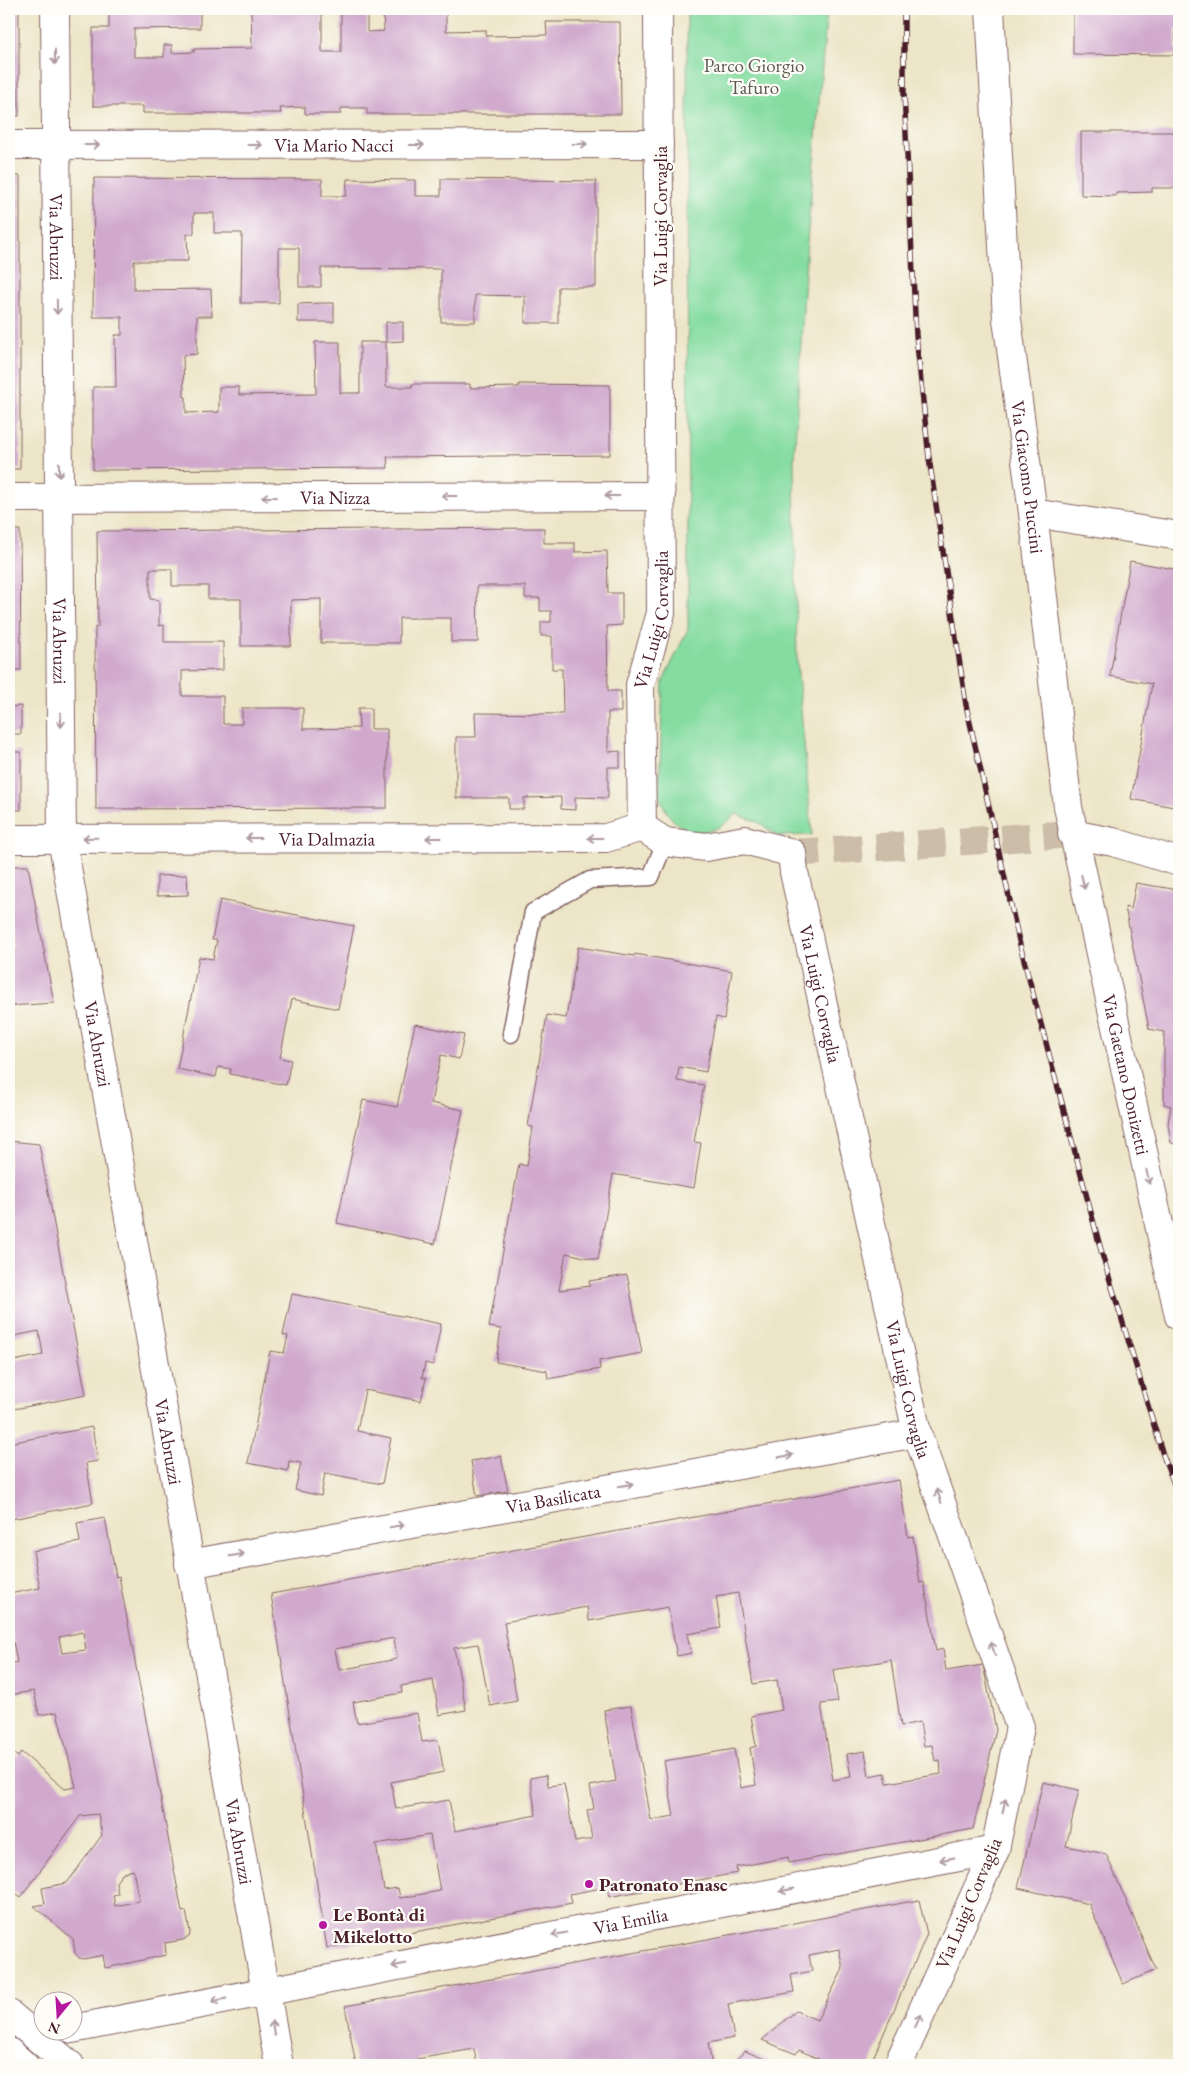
<svg xmlns="http://www.w3.org/2000/svg" width="1188" height="2074" font-family="'EB Garamond',serif">
<style>
.green{fill:#84dca0;stroke:#677e66}
.building{fill:#d0a9cd;fill-rule:evenodd}
.lines{fill:none;stroke-linecap:round;stroke-linejoin:round}
.minor-tunnel{stroke:#ccbda8;stroke-width:28;stroke-dasharray:28 14;stroke-linecap:butt}
.service-casing{stroke:#836462;stroke-width:19}
.minor-casing{stroke:#836462;stroke-width:30}
.primary-casing{stroke:#836462;stroke-width:30}
.service{stroke:#fff;stroke-width:16}
.minor{stroke:#fff;stroke-width:28}
.primary{stroke:#fff;stroke-width:28}
.rail-casing{stroke:#4a1f2b;stroke-width:5.5}
.rail{stroke:#fdfcf7;stroke-width:4;stroke-dasharray:11;stroke-linecap:butt}
.oneway{stroke:#ae9aa0}
.poi-dot{fill:#b5179e;stroke:#fdfcf7;stroke-width:2}
.labels{text-anchor:middle;stroke-width:4.5;stroke-linejoin:round;paint-order:stroke}
.park-label{font-size:19px;fill:#5b584e;stroke:#fdfcf7}
.street-label{font-size:19px;fill:#4a1f2b;stroke:#fdfcf7}
.poi-label{font-size:19px;font-weight:bold;fill:#4a1f2b;stroke:#fdfcf7;text-anchor:start}
</style>
<rect width="100%" height="100%" fill="#fdfcf7"/>
<filter id="ink" filterUnits="userSpaceOnUse"><feTurbulence type="fractalNoise" baseFrequency=".02" numOctaves="2"/><feDisplacementMap in="SourceGraphic" scale="10" xChannelSelector="R" yChannelSelector="G"/><feConvolveMatrix kernelMatrix="1 2 1 2 8 2 1 2 1" color-interpolation-filters="sRGB"/></filter>
<filter id="wash" filterUnits="userSpaceOnUse"><feTurbulence type="fractalNoise" baseFrequency=".0096" numOctaves="4" result="noise"/><feDisplacementMap in="SourceGraphic" scale="20" xChannelSelector="R" yChannelSelector="G"/><feGaussianBlur stdDeviation="1.12" result="paint"/><feColorMatrix in="noise" values="0 0 0 0 0 0 0 0 0 0 0 0 0 0 0 0 0 1.4 0 .05"/><feComposite in="paint" operator="in"/></filter>
<g filter="url(#wash)">
<rect width="100%" height="100%" fill="#ede5c7"/>
<path class="green" d="M 687,9 L 827,9 L 807,242 L 794,460 L 797,663 L 812,835 L 778,836 L 758,822 L 736,814 C 706,845 671,835 659,794 L 663,681 L 688,629 Z"/>
<g id="blocks">
<path class="building" d="M 9,9 L 19,9 L 19,116 L 9,116 Z
M 109,9 L 200,9 L 200,28 L 134,29 L 134,57 L 164,57 L 164,45 L 172,45 L 172,53 L 194,52 L 194,49 L 252,48 L 251,9 L 322,9 L 322,52 L 341,52 L 341,9 L 367,9 L 367,32 L 384,31 L 383,9 L 446,9 L 446,31 L 486,30 L 486,36 L 547,35 L 546,22 L 620,22 L 621,114 L 367,114 L 367,108 L 341,108 L 341,114 L 305,114 L 305,107 L 280,108 L 281,113 L 143,113 L 143,106 L 93,106 L 93,28 L 109,28 Z
M 1073,9 L 1179,9 L 1179,29 L 1176,29 L 1176,55 L 1073,54 Z
M 1081,132 L 1179,132 L 1179,188 L 1152,188 L 1152,192 L 1116,193 L 1116,196 L 1081,195 Z
M 9,176 L 20,176 L 20,469 L 9,469 Z
M 94,178 L 322,179 L 322,196 L 346,196 L 347,179 L 415,180 L 415,196 L 441,196 L 441,179 L 596,181 L 596,287 L 558,287 L 558,323 L 525,323 L 525,296 L 475,295 L 475,322 L 441,322 L 441,269 L 321,268 L 321,287 L 299,287 L 299,248 L 279,248 L 279,303 L 241,303 L 242,233 L 214,233 L 214,213 L 194,213 L 194,234 L 187,234 L 188,261 L 134,261 L 134,290 L 211,289 L 212,316 L 197,316 L 197,354 L 183,355 L 184,397 L 186,397 L 186,413 L 219,412 L 219,387 L 239,387 L 239,395 L 316,394 L 315,342 L 340,342 L 340,393 L 360,393 L 360,342 L 386,342 L 386,387 L 412,387 L 412,384 L 470,384 L 470,388 L 519,387 L 519,384 L 610,385 L 610,455 L 387,457 L 388,468 L 93,470 L 93,387 L 116,387 L 115,335 L 122,335 L 122,317 L 93,317 Z
M 322,303 L 334,303 L 334,322 L 298,322 L 298,304 Z
M 386,322 L 403,322 L 403,341 L 386,342 Z
M 544,528 L 544,543 L 575,543 L 575,552 L 607,551 L 608,593 L 622,593 L 622,625 L 607,626 L 608,691 L 621,691 L 621,712 L 608,712 L 608,752 L 620,751 L 620,767 L 608,767 L 608,798 L 575,797 L 575,810 L 561,809 L 561,797 L 524,798 L 524,809 L 509,809 L 509,798 L 456,798 L 456,737 L 476,737 L 475,713 L 563,714 L 562,669 L 552,669 L 552,636 L 541,636 L 541,622 L 551,622 L 551,611 L 540,611 L 540,598 L 525,598 L 525,586 L 477,586 L 478,642 L 451,642 L 451,618 L 399,618 L 399,643 L 321,643 L 321,599 L 291,600 L 291,646 L 241,646 L 241,599 L 208,599 L 208,586 L 172,586 L 172,569 L 150,569 L 150,599 L 159,600 L 159,626 L 164,625 L 164,642 L 223,642 L 223,670 L 182,671 L 182,696 L 223,696 L 223,724 L 242,724 L 242,708 L 303,708 L 303,729 L 359,728 L 358,708 L 371,708 L 371,729 L 387,729 L 387,808 L 96,809 L 95,642 L 95,627 L 98,627 L 97,531 Z
M 9,530 L 20,530 L 21,670 L 9,670 Z
M 1130,561 L 1179,570 L 1179,808 L 1131,799 L 1152,684 L 1110,676 Z
M 21,706 L 21,734 L 9,734 L 9,707 Z
M 9,752 L 21,752 L 21,810 L 9,810 Z
M 9,866 L 28,866 L 54,1003 L 9,1006 L 9,947 L 13,947 L 12,921 L 9,922 Z
M 187,875 L 188,895 L 157,896 L 157,876 Z
M 1136,883 L 1179,890 L 1179,958 L 1176,979 L 1179,979 L 1179,1144 L 1171,1143 L 1168,1124 L 1171,1106 L 1164,1104 L 1164,1032 L 1149,1029 L 1125,907 L 1131,909 Z
M 220,900 L 354,926 L 338,1009 L 292,999 L 280,1058 L 291,1060 L 286,1085 L 230,1074 L 231,1069 L 218,1067 L 216,1077 L 177,1069 L 199,957 L 213,959 L 217,940 L 212,940 Z
M 578,947 L 634,956 L 635,954 L 732,971 L 724,1019 L 716,1017 L 706,1072 L 679,1067 L 677,1081 L 704,1085 L 694,1142 L 701,1143 L 694,1188 L 613,1174 L 598,1260 L 566,1253 L 559,1290 L 590,1286 L 589,1281 L 627,1275 L 642,1353 L 599,1361 L 600,1369 L 548,1379 L 547,1371 L 496,1362 L 501,1329 L 489,1327 L 519,1164 L 527,1166 L 533,1127 L 528,1126 L 547,1015 L 566,1018 Z
M 415,1024 L 464,1035 L 459,1059 L 441,1055 L 431,1103 L 463,1110 L 435,1244 L 337,1223 L 363,1100 L 397,1107 Z
M 9,1141 L 39,1144 L 86,1395 L 9,1410 L 9,1362 L 43,1355 L 39,1331 L 9,1337 Z
M 292,1294 L 441,1324 L 433,1365 L 425,1363 L 422,1378 L 426,1378 L 421,1401 L 365,1390 L 357,1431 L 391,1438 L 382,1484 L 325,1473 L 321,1496 L 295,1490 L 301,1463 L 289,1461 L 288,1471 L 248,1463 L 270,1351 L 284,1353 L 288,1336 L 283,1335 Z
M 92,1427 L 98,1461 L 86,1463 L 93,1503 L 12,1519 L 9,1504 L 9,1443 Z
M 501,1456 L 508,1491 L 477,1496 L 471,1461 Z
M 899,1480 L 908,1537 L 913,1536 L 920,1583 L 924,1582 L 936,1651 L 943,1649 L 946,1671 L 983,1665 L 986,1679 L 996,1730 L 973,1829 L 789,1863 L 788,1857 L 763,1862 L 736,1867 L 737,1873 L 609,1897 L 607,1887 L 570,1894 L 572,1903 L 327,1948 L 271,1594 ZM 738,1593 L 753,1684 L 777,1680 L 782,1710 L 751,1716 L 756,1746 L 750,1748 L 756,1785 L 741,1788 L 734,1749 L 664,1761 L 674,1816 L 651,1820 L 631,1706 L 604,1710 L 616,1781 L 590,1786 L 594,1809 L 587,1810 L 592,1839 L 575,1842 L 564,1784 L 548,1786 L 546,1775 L 530,1778 L 536,1815 L 455,1831 L 449,1800 L 396,1809 L 391,1782 L 444,1772 L 438,1740 L 422,1742 L 417,1713 L 357,1723 L 353,1702 L 402,1693 L 401,1686 L 433,1680 L 439,1715 L 466,1710 L 454,1648 L 478,1644 L 490,1706 L 517,1701 L 504,1622 L 587,1607 L 589,1621 L 668,1607 L 677,1656 L 691,1653 L 687,1634 L 721,1628 L 716,1597 ZM 394,1638 L 397,1659 L 339,1670 L 335,1649 ZM 891,1660 L 901,1726 L 920,1722 L 924,1746 L 932,1745 L 935,1761 L 940,1760 L 941,1774 L 887,1783 L 885,1773 L 869,1776 L 865,1751 L 847,1754 L 851,1777 L 833,1780 L 821,1704 L 838,1702 L 833,1670 ZM 430,1835 L 440,1891 L 400,1898 L 398,1888 L 384,1890 L 376,1844 Z
M 105,1518 L 116,1577 L 119,1576 L 182,1912 L 186,1911 L 190,1932 L 189,1937 L 183,1940 L 165,1943 L 166,1955 L 105,1968 L 103,1955 L 84,1959 L 79,1958 L 75,1953 L 73,1939 L 34,1906 L 45,1904 L 42,1888 L 67,1883 L 102,1835 L 98,1814 L 80,1816 L 21,1897 L 9,1888 L 9,1750 L 18,1757 L 21,1752 L 65,1789 L 76,1787 L 57,1712 L 39,1715 L 34,1691 L 9,1695 L 9,1664 L 17,1662 L 9,1620 L 9,1594 L 40,1588 L 33,1551 L 80,1542 L 77,1523 ZM 83,1632 L 86,1650 L 62,1653 L 59,1637 ZM 133,1870 L 139,1901 L 115,1906 L 113,1895 L 118,1894 L 116,1882 L 123,1873 Z
M 1043,1782 L 1079,1790 L 1066,1846 L 1106,1854 L 1156,1970 L 1123,1984 L 1089,1904 L 1018,1888 Z
M 919,1900 L 927,1934 L 870,2065 L 822,2065 L 823,2061 L 799,2050 L 796,2054 L 762,2040 L 796,2011 L 817,2020 L 843,1969 L 839,1949 L 809,1955 L 812,1971 L 791,1975 L 794,1992 L 728,2004 L 734,2038 L 708,2043 L 712,2065 L 477,2065 L 474,2049 L 417,2059 L 418,2065 L 356,2065 L 345,2006 Z
M 745,2051 L 779,2065 L 730,2065 Z"/>
</g>
</g>
<g filter="url(#ink)">
<use href="#blocks" fill-opacity="0" stroke="#836462" stroke-width="1"/>
<g class="lines">
<path class="minor-tunnel" d="M 792,853 L 1072,834"/>
<defs>
<path id="service" d="M 511,1034 L 533,912 L 590,880 L 651,877 L 665,842"/>
<g id="minor">
<path id="s1" d="M 55,9 L 62,839 L 279,2065"/>
<path id="s2" d="M 990,9 L 1007,319 L 1033,513 L 1068,807 L 1179,1316"/>
<path id="s3" d="M 9,145 L 659,144"/>
<path id="s4" d="M 9,498 L 661,496"/>
<path d="M 1033,513 L 1179,536"/>
<path id="s5" d="M 642,827 L 665,842 L 706,847 L 745,840 L 792,853 L 794,872 L 917,1433 L 1020,1727 L 995,1850 L 898,2065"/>
<path id="s6" d="M 642,827 L 640,685 L 661,613 L 658,9"/>
<path d="M 1072,834 L 1113,842 L 1179,862"/>
<path id="s7" d="M 9,839 L 606,838 L 642,827"/>
<path id="s8" d="M 189,1564 L 917,1433"/>
<path id="s9" d="M 72,2029 L 995,1850"/>
</g>
<path id="primary" d="M 9,2014 L 70,2065
M 9,2052 L 24,2065"/>
</defs>
<use href="#service" class="service-casing"/>
<use href="#minor" class="minor-casing"/>
<use href="#primary" class="primary-casing"/>
<use href="#service" class="service"/>
<use href="#minor" class="minor"/>
<use href="#primary" class="primary"/>
<defs>
<path id="rail" d="M 904,9 L 904,93 L 916,335 L 929,458 L 966,705 L 1019,941 L 1102,1254 L 1163,1455 L 1179,1497"/>
</defs>
<use href="#rail" class="rail-casing"/>
<use href="#rail" class="rail"/>
</g>
<defs><path id="oneway-shaft" d="M-6 0H5M1.5-3L5.5 0L1.5 3" fill="none" stroke-width="1.6" stroke-linecap="round" stroke-linejoin="round" transform="scale(1.25)"/></defs>
<g class="oneway">
<use href="#oneway-shaft" transform="translate(55 57) rotate(90)"/>
<use href="#oneway-shaft" transform="translate(580 144)"/>
<use href="#oneway-shaft" transform="translate(92 145)"/>
<use href="#oneway-shaft" transform="translate(255 145)"/>
<use href="#oneway-shaft" transform="translate(417 145)"/>
<use href="#oneway-shaft" transform="translate(57 307) rotate(89)"/>
<use href="#oneway-shaft" transform="translate(59 470) rotate(89)"/>
<use href="#oneway-shaft" transform="translate(449 496) rotate(180)"/>
<use href="#oneway-shaft" transform="translate(612 496) rotate(180)"/>
<use href="#oneway-shaft" transform="translate(269 497) rotate(180)"/>
<use href="#oneway-shaft" transform="translate(61 720) rotate(89)"/>
<use href="#oneway-shaft" transform="translate(90 838) rotate(179)"/>
<use href="#oneway-shaft" transform="translate(253 838) rotate(180)"/>
<use href="#oneway-shaft" transform="translate(433 838) rotate(180)"/>
<use href="#oneway-shaft" transform="translate(595 838) rotate(180)"/>
<use href="#oneway-shaft" transform="translate(1083 882) rotate(77)"/>
<use href="#oneway-shaft" transform="translate(1148 1177) rotate(77)"/>
<use href="#oneway-shaft" transform="translate(786 1456) rotate(-10)"/>
<use href="#oneway-shaft" transform="translate(626 1485) rotate(-10)"/>
<use href="#oneway-shaft" transform="translate(939 1496) rotate(-109)"/>
<use href="#oneway-shaft" transform="translate(397 1526) rotate(-10)"/>
<use href="#oneway-shaft" transform="translate(237 1555) rotate(-10)"/>
<use href="#oneway-shaft" transform="translate(993 1649) rotate(-109)"/>
<use href="#oneway-shaft" transform="translate(1004 1806) rotate(-78)"/>
<use href="#oneway-shaft" transform="translate(947 1859) rotate(169)"/>
<use href="#oneway-shaft" transform="translate(787 1890) rotate(169)"/>
<use href="#oneway-shaft" transform="translate(559 1934) rotate(169)"/>
<use href="#oneway-shaft" transform="translate(399 1965) rotate(169)"/>
<use href="#oneway-shaft" transform="translate(219 2000) rotate(169)"/>
<use href="#oneway-shaft" transform="translate(918 2021) rotate(-66)"/>
<use href="#oneway-shaft" transform="translate(273 2028) rotate(-99)"/>
</g>
</g>
<g class="poi-dot">
<circle cx="589" cy="1884" r="5"/>
<circle cx="323" cy="1925" r="5"/>
</g>
<g class="labels">
<g class="park-label">
<text x="754" y="72">Parco Giorgio<tspan x="754" dy="22">Tafuro</tspan></text>
</g>
<g class="street-label">
<text dy="7" stroke="none"><textPath href="#s3" startOffset="325">Via Mario Nacci</textPath></text>
<text transform="translate(660 216) rotate(-90)" y="7">Via Luigi Corvaglia</text>
<text dy="7" stroke="none"><textPath href="#s1" startOffset="228">Via Abruzzi</textPath></text>
<text dy="7" stroke="none"><textPath href="#s2" startOffset="470">Via Giacomo Puccini</textPath></text>
<text dy="7" stroke="none"><textPath href="#s4" startOffset="326">Via Nizza</textPath></text>
<text dy="7" stroke="none"><textPath href="#s6" startOffset="209">Via Luigi Corvaglia</textPath></text>
<text dy="7" stroke="none"><textPath href="#s1" startOffset="632">Via Abruzzi</textPath></text>
<text dy="7" stroke="none"><textPath href="#s7" startOffset="318">Via Dalmazia</textPath></text>
<text dy="7" stroke="none"><textPath href="#s5" startOffset="301">Via Luigi Corvaglia</textPath></text>
<text dy="7" stroke="none"><textPath href="#s1" startOffset="1038">Via Abruzzi</textPath></text>
<text dy="7" stroke="none"><textPath href="#s2" startOffset="1076">Via Gaetano Donizetti</textPath></text>
<text dy="7" stroke="none"><textPath href="#s5" startOffset="706">Via Luigi Corvaglia</textPath></text>
<text dy="7" stroke="none"><textPath href="#s1" startOffset="1442">Via Abruzzi</textPath></text>
<text dy="7" stroke="none"><textPath href="#s8" startOffset="370">Via Basilicata</textPath></text>
<text dy="7" stroke="none"><textPath href="#s1" startOffset="1848">Via Abruzzi</textPath></text>
<text transform="translate(968 1903) rotate(-67)" y="7">Via Luigi Corvaglia</text>
<text dy="7" stroke="none"><textPath href="#s9" startOffset="569">Via Emilia</textPath></text>
</g>
<g class="poi-label">
<text x="599" y="1891">Patronato Enasc</text>
<text x="333" y="1921">Le Bontà di<tspan x="333" dy="22">Mikelotto</tspan></text>
</g>
</g>
<rect width="1188" height="2074" fill="none" stroke="#fdfcf7" stroke-width="30"/>
<g transform="translate(58 2016) rotate(198)"><circle r="24" fill="#fdfcf7" stroke="#b5a4a5"/>
<path d="M0-4L9 19L0 12L-9 19Z" fill="#b5179e"/>
<text y="-8" font-size="14" font-weight="bold" text-anchor="middle" fill="#4a1f2b">N</text>
</g>
</svg>
